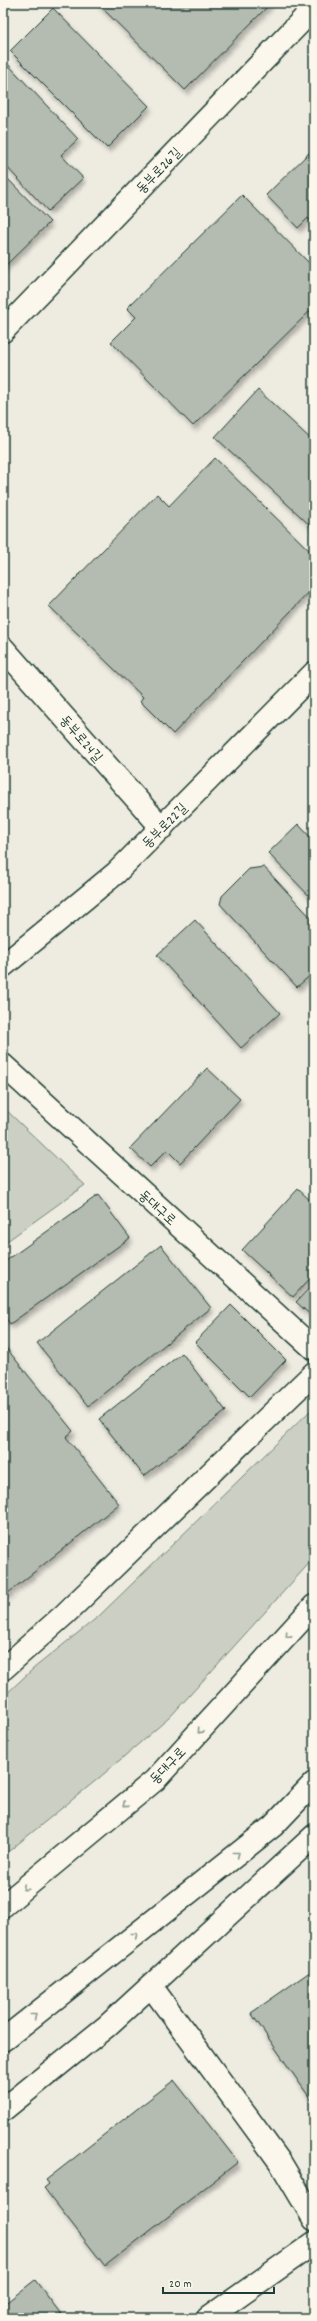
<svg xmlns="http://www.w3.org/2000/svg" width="317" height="2321" font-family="Dekko,'Poor Story',sans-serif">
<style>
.green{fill:#cbcfc4;stroke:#75867c}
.building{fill:#b4bbb0;stroke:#1f3d34;filter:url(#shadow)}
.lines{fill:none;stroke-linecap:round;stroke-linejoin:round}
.street-casing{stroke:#1f3d34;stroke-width:25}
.secondary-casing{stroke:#1f3d34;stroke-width:25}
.street{stroke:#fbf7ec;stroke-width:22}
.secondary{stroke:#fbf7ec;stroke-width:22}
.oneway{stroke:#8d9a90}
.labels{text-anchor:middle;stroke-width:3;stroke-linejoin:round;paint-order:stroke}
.street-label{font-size:14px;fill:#1f3d34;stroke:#fbf7ec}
</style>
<defs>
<filter id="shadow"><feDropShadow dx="2.5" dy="4.5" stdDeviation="2" flood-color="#0004"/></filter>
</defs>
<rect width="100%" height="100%" fill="#eeece1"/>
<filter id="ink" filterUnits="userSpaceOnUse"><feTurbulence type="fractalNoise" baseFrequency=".025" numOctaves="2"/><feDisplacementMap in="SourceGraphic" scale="8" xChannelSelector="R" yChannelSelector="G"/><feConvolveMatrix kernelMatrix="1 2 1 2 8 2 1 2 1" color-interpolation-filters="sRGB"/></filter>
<g filter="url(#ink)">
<path class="green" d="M 3,1107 L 85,1185 L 3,1244 Z
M 314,1407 L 314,1558 L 170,1717 L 99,1778 L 3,1856 L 3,1697 L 34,1668 L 99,1616 Z"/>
<path class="building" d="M 97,3 L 271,3 L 185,90 Z
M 53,8 L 149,106 L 107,148 L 10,51 Z
M 3,59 L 78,139 L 61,155 L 83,178 L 48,211 L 3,163 Z
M 314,148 L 314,224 L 308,218 L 298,228 L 266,195 Z
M 3,174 L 50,222 L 3,268 Z
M 242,195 L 314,268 L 314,307 L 193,426 L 111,342 L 136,317 L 127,308 Z
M 258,390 L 314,442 L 314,529 L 215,437 Z
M 215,458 L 314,555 L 314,587 L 173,734 L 140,701 L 143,697 L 49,606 L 157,494 L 169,506 Z
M 298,824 L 314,841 L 314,901 L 268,853 Z
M 264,867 L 314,921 L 314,972 L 297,987 L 220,904 L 222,896 L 249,869 Z
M 195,920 L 280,1013 L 241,1048 L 157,955 Z
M 207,1068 L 240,1099 L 180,1163 L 167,1150 L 150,1167 L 130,1148 Z
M 298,1189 L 314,1204 L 314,1274 L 293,1297 L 242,1250 Z
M 98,1195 L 130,1238 L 10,1324 L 3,1314 L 3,1263 Z
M 161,1245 L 211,1308 L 88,1406 L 37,1343 Z
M 314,1283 L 314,1318 L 296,1302 Z
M 231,1305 L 286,1360 L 250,1397 L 195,1342 Z
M 3,1344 L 73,1431 L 66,1437 L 119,1504 L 3,1597 Z
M 182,1353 L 226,1411 L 144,1476 L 99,1419 Z
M 314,1969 L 314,2104 L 251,2013 Z
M 174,2080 L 238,2162 L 105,2266 L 44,2188 L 49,2184 L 46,2180 Z
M 35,2280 L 64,2318 L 3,2318 L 3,2305 Z
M 314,2309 L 314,2318 L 299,2318 Z"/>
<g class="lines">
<defs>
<path id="street" d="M 3,331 L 314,8
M 3,648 L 162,828
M 3,1065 L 314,1349
M 3,1669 L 65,1614 L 314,1373
M 151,1986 L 280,2162 L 314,2219
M 208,2318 L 314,2243"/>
<path id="secondary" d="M 3,966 L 116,873 L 314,673
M 3,1906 L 155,1780 L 314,1606
M 3,2040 L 273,1826 L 314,1783
M 3,2110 L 107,2026 L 314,1836"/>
</defs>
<use href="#street" class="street-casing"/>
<use href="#secondary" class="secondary-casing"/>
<use href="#street" class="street"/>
<use href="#secondary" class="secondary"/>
</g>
<defs><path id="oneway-chevron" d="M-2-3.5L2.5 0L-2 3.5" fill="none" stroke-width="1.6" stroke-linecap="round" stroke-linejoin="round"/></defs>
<g class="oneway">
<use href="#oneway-chevron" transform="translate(288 1635) rotate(132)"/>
<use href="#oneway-chevron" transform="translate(200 1731) rotate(132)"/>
<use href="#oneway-chevron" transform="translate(125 1805) rotate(140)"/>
<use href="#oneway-chevron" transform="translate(237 1854) rotate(-38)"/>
<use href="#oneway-chevron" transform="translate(25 1888) rotate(140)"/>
<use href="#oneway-chevron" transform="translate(135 1935) rotate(-38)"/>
<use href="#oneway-chevron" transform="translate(34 2016) rotate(-38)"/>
</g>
</g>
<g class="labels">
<g class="street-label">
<text transform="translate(158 170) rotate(-46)" y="5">동부로26길</text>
<text transform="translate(82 738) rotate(49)" y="5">동부로24길</text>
<text transform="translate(164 825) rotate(-45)" y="5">동부로22길</text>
<text transform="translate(158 1207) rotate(42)" y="5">동대구로</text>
<text transform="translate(167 1765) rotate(-46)" y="5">동대구로</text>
</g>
</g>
<rect width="317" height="2321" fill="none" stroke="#fbf7ec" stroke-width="16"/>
<rect x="8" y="8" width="301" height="2305" fill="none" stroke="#1f3d34" stroke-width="1.5" filter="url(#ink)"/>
<path d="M163 2287v6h111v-6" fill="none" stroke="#1f3d34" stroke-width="2"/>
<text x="169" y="2287" font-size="12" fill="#1f3d34" stroke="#fbf7ec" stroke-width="3" paint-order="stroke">20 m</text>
</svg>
